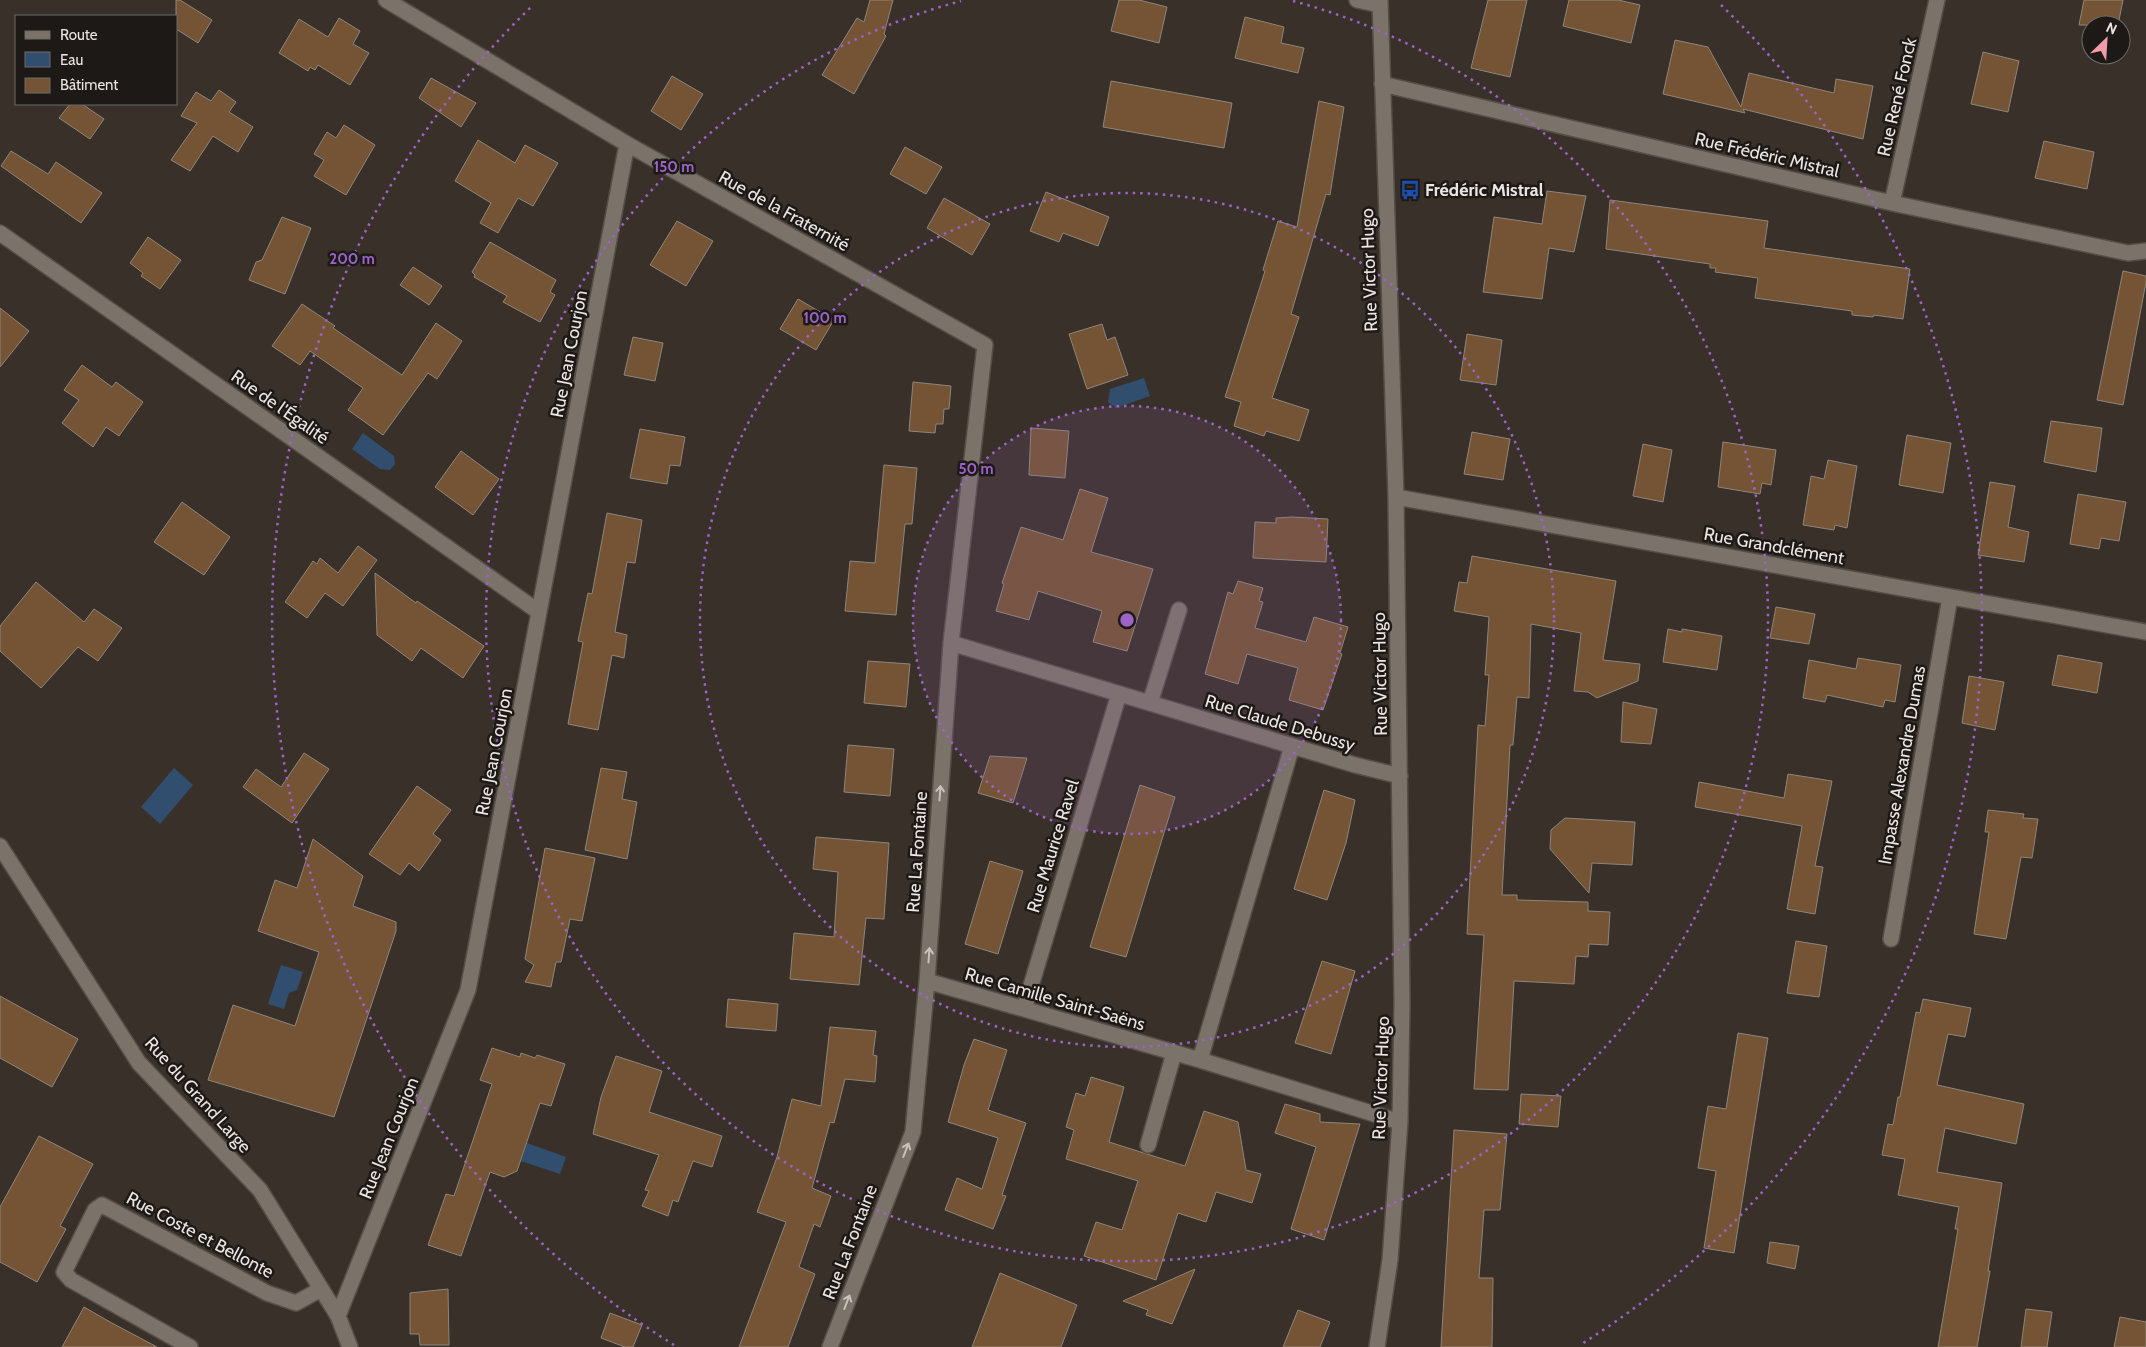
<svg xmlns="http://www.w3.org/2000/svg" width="2146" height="1347" font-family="Cabin,sans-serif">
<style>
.water{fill:#324e6e}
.building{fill:#745434;stroke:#8e857c}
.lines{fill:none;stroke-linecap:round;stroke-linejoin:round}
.minor-casing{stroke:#554e47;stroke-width:18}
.minor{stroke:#7b7269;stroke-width:15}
.oneway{stroke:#c9c2bc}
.ring{fill:none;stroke:#9c64c9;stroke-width:2.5;stroke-dasharray:2.5 5}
.labels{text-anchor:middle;stroke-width:5;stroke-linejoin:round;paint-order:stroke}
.street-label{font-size:18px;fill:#eae5e0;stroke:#1d1916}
.poi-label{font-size:18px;font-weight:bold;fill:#eae5e0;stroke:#1d1916;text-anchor:start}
.centre{fill:#9c64c9;stroke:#1d1916;stroke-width:2.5}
.ring-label{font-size:15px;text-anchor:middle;font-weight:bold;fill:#9c64c9;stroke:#1d1916;stroke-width:5;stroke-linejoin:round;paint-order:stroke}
</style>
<rect width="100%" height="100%" fill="#393129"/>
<path class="water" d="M 1144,378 L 1150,396 L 1116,408 L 1108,402 L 1110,389 Z
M 363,433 L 394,456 L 395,464 L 390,470 L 380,469 L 352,449 Z
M 174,768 L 193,785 L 160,824 L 141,807 Z
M 281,965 L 303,972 L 297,990 L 289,993 L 284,1009 L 268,1004 Z
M 527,1143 L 566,1157 L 560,1174 L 521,1161 Z"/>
<path class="building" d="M 176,0 L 180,0 L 212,20 L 198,43 L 176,29 Z
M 870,0 L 893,0 L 884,34 L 886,36 L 854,94 L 822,75 L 857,18 L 864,22 Z
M 1119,0 L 1139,0 L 1167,7 L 1159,43 L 1111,31 Z
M 1488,0 L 1527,0 L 1510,77 L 1471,68 Z
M 1569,0 L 1618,0 L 1640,5 L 1631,43 L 1563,26 Z
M 2084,0 L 2123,0 L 2118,25 L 2079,25 Z
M 1245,17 L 1284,27 L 1281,43 L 1304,48 L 1298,73 L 1235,58 Z
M 339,18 L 360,31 L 353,44 L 369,53 L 350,85 L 318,65 L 315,70 L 310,67 L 308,71 L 279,53 L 299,19 L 328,37 Z
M 1675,40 L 1708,47 L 1741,107 L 1749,73 L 1834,93 L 1836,79 L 1873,86 L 1863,139 L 1743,109 L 1745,113 L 1663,94 Z
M 1983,52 L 2019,61 L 2008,112 L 1971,104 Z
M 672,76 L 703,94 L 681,130 L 651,111 Z
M 431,78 L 476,103 L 461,127 L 419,98 Z
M 1111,81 L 1232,103 L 1224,148 L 1103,127 Z
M 219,90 L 236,102 L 229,112 L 253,127 L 238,152 L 213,136 L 190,171 L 171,160 L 197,123 L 181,116 L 196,92 L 211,101 Z
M 1319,101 L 1344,107 L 1330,195 L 1326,194 L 1291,314 L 1299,317 L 1272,398 L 1309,410 L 1299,441 L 1266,431 L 1264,436 L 1234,426 L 1241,402 L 1225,397 L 1265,271 L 1263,270 L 1278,221 L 1297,227 Z
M 70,104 L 82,104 L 104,119 L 90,139 L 59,118 Z
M 344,125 L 375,145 L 346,195 L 314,176 L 324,160 L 314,154 L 327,132 L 336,138 Z
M 478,140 L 515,163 L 525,145 L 558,163 L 533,206 L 518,198 L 498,233 L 480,223 L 491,203 L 455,181 Z
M 2044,141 L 2094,152 L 2087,189 L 2035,178 Z
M 905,147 L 942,167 L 926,194 L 890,174 Z
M 11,151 L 48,174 L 56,162 L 102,193 L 81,223 L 1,166 Z
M 1547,191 L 1586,196 L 1574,252 L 1549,248 L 1542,299 L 1483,292 L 1494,217 L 1542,224 Z
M 1046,192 L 1109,217 L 1098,246 L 1063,233 L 1059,242 L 1030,231 Z
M 944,198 L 990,224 L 972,255 L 927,228 Z
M 1610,200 L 1768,221 L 1764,248 L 1910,269 L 1903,319 L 1874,315 L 1873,317 L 1852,315 L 1852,311 L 1755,298 L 1758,278 L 1715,272 L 1716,268 L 1710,268 L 1710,264 L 1606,249 Z
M 282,217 L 311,228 L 285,294 L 249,280 L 256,262 L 262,260 Z
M 677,221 L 713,241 L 686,286 L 650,265 Z
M 148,237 L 181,260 L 160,289 L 141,276 L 143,273 L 130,263 Z
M 490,242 L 556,280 L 550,292 L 555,295 L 540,322 L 503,302 L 507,296 L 474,277 L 475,275 L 472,272 Z
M 413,267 L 442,286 L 429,305 L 400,285 Z
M 2123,271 L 2146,276 L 2146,282 L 2123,405 L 2097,400 Z
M 798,299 L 834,320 L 816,350 L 780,329 Z
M 302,304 L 335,326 L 333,328 L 402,375 L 436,323 L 462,341 L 437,379 L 428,373 L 383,435 L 348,410 L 363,388 L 310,351 L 300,365 L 272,346 Z
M 0,308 L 29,331 L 0,367 Z
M 1102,324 L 1107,340 L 1115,337 L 1128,375 L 1087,389 L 1069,334 Z
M 1467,334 L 1502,340 L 1496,385 L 1460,380 Z
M 633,337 L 663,343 L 655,381 L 624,375 Z
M 82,365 L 112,387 L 116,382 L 143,402 L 119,436 L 106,427 L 93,447 L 62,423 L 79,400 L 64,390 Z
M 913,382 L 951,386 L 949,409 L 944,409 L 943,424 L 936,424 L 935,433 L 909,431 Z
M 2051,421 L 2102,428 L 2096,472 L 2044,462 Z
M 1031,428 L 1069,431 L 1065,478 L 1029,475 Z
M 640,429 L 685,437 L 680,466 L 670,465 L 667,484 L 630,478 Z
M 1472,432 L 1510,439 L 1503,480 L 1464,474 Z
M 1907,435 L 1951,443 L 1943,493 L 1899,485 Z
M 1723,442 L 1776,450 L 1771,485 L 1762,483 L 1760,494 L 1718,487 Z
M 1643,444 L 1672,450 L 1663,502 L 1633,496 Z
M 461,451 L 499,479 L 473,515 L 435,487 Z
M 1828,460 L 1857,466 L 1847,528 L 1835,525 L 1834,530 L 1803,525 L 1811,476 L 1824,479 Z
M 884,465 L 917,468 L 912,524 L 905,524 L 896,615 L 845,611 L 850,561 L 875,563 Z
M 1990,482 L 2015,486 L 2008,527 L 2029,532 L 2024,562 L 1978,555 Z
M 1080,489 L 1108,498 L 1091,552 L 1153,569 L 1127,651 L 1093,642 L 1102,611 L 1038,591 L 1029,620 L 996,611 L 1004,584 L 1002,583 L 1021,527 L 1063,540 Z
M 2078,494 L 2126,502 L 2119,541 L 2101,538 L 2099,549 L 2070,544 Z
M 182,502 L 230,537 L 204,575 L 154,542 Z
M 607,513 L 642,520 L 635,563 L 627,562 L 615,632 L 627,635 L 624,658 L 612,655 L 598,730 L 568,724 L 583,642 L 578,641 L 588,593 L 592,594 Z
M 1292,517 L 1328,519 L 1326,562 L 1253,558 L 1255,522 L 1276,523 L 1276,518 Z
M 358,546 L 377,560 L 343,606 L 325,593 L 307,618 L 285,602 L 313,561 L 317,564 L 320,558 L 338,573 Z
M 1472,556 L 1616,581 L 1603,660 L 1640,664 L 1638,681 L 1597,698 L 1588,692 L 1574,691 L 1581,633 L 1531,624 L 1529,698 L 1517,697 L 1513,745 L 1510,745 L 1502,895 L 1517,895 L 1517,900 L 1588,902 L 1588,911 L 1610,912 L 1608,945 L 1589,944 L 1588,957 L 1576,956 L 1574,984 L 1514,981 L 1508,1090 L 1474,1089 L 1484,935 L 1467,934 L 1478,725 L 1485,726 L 1489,675 L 1485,675 L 1489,617 L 1454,611 L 1459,582 L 1467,583 Z
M 375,573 L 416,603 L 417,601 L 484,646 L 463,678 L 421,648 L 412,661 L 377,635 Z
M 1238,581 L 1263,588 L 1259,601 L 1263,602 L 1255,628 L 1306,642 L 1314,617 L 1348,627 L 1340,653 L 1342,654 L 1323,710 L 1289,700 L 1298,668 L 1247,654 L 1238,684 L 1205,674 L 1228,592 L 1233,594 Z
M 36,582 L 84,622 L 94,609 L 122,628 L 98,661 L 78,647 L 41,688 L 0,651 L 0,626 Z
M 1776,607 L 1815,614 L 1809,644 L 1770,638 Z
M 1668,629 L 1682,632 L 1682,629 L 1722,636 L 1717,670 L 1663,662 Z
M 2058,655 L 2102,663 L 2097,693 L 2052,685 Z
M 1858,658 L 1901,665 L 1895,702 L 1885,700 L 1883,707 L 1827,695 L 1825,702 L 1803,698 L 1809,660 L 1856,669 Z
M 868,661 L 910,664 L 906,707 L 864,703 Z
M 1969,676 L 2004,682 L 1995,730 L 1962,723 Z
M 1623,702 L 1657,709 L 1651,744 L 1621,742 Z
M 848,745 L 894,749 L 890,796 L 844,792 Z
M 304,753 L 329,769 L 292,823 L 243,787 L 256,769 L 281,787 Z
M 990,756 L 1027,758 L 1013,803 L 978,793 Z
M 601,768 L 627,772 L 622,799 L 637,802 L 627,859 L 585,850 Z
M 1788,774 L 1832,781 L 1815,866 L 1823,867 L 1815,914 L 1787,909 L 1802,826 L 1695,807 L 1699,782 L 1784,798 Z
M 1140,785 L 1175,797 L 1126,957 L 1090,947 Z
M 417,786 L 451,810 L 433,834 L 441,840 L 419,871 L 409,863 L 400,875 L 369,854 Z
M 1324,790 L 1355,800 L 1346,843 L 1327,900 L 1294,889 Z
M 1988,810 L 2024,814 L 2023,818 L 2038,819 L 2032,858 L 2021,857 L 2006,939 L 1974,934 L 1989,832 L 1985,832 Z
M 1565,818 L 1635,822 L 1632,865 L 1592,863 L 1589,893 L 1550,849 L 1551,830 Z
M 816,837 L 889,843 L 884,919 L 866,918 L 859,985 L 790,979 L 794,933 L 834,937 L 838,872 L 813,869 Z
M 313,839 L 363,876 L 353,906 L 396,922 L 396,931 L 334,1117 L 208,1080 L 233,1005 L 295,1026 L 319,952 L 258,931 L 275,880 L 297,888 Z
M 545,848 L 595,858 L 582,921 L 570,919 L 561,962 L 556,962 L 551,987 L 525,982 L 534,965 L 525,959 Z
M 990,861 L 1023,871 L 998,954 L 965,944 Z
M 1796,941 L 1827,946 L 1819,997 L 1787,993 Z
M 1322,961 L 1355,971 L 1331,1054 L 1295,1043 Z
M 0,996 L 78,1039 L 52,1087 L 0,1058 Z
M 728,999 L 778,1004 L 776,1031 L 726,1027 Z
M 1923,999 L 1971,1008 L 1965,1037 L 1948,1034 L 1937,1085 L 2024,1104 L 2016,1144 L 1945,1128 L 1937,1172 L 2002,1183 L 1988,1271 L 1990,1271 L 1977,1347 L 1938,1347 L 1958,1229 L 1955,1229 L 1959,1207 L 1898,1195 L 1905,1159 L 1882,1155 L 1888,1124 L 1893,1125 L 1898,1097 L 1900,1097 L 1916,1012 L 1920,1013 Z
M 830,1027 L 876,1031 L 873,1055 L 877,1056 L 875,1082 L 845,1079 L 834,1123 L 830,1122 L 812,1188 L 831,1196 L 820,1227 L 814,1224 L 799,1267 L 815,1274 L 788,1347 L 739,1347 L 786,1222 L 757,1212 L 777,1157 L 792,1099 L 821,1106 Z
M 1738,1033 L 1768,1038 L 1734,1253 L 1704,1248 L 1716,1171 L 1698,1168 L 1708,1106 L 1726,1109 Z
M 974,1039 L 1007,1050 L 988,1110 L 1026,1123 L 1002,1195 L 1006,1196 L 993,1229 L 945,1210 L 957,1178 L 982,1189 L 998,1138 L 948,1122 L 964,1065 Z
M 492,1048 L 520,1057 L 521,1053 L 535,1058 L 537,1055 L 565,1064 L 551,1106 L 540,1103 L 517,1171 L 504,1177 L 490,1172 L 461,1256 L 428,1245 L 446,1194 L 454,1196 L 492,1084 L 480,1080 Z
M 616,1056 L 662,1071 L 649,1112 L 722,1136 L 712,1167 L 693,1161 L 678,1202 L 673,1200 L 668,1216 L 642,1206 L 649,1191 L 645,1190 L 659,1155 L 593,1134 L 601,1097 Z
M 1091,1077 L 1124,1087 L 1109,1142 L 1185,1166 L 1204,1111 L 1238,1122 L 1246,1170 L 1261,1174 L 1252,1203 L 1216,1192 L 1206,1222 L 1178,1213 L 1156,1280 L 1084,1256 L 1096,1222 L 1122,1230 L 1138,1181 L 1066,1159 L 1074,1130 L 1066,1127 L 1076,1093 L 1085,1096 Z
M 1521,1094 L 1561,1096 L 1558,1127 L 1519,1124 Z
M 1285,1104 L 1320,1114 L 1320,1122 L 1360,1124 L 1324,1240 L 1291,1229 L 1316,1147 L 1275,1133 Z
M 1454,1130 L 1507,1134 L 1500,1210 L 1484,1210 L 1479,1278 L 1493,1278 L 1492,1347 L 1441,1347 Z
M 39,1136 L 93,1164 L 60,1226 L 66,1229 L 37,1282 L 0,1262 L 0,1207 Z
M 1770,1242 L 1799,1246 L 1795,1269 L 1767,1263 Z
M 1195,1269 L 1172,1324 L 1146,1315 L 1148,1310 L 1123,1301 Z
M 1000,1273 L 1077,1305 L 1061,1347 L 972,1347 Z
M 448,1289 L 449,1345 L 420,1345 L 419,1334 L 410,1334 L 410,1293 Z
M 84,1307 L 110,1322 L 157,1347 L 62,1347 Z
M 2026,1309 L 2052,1312 L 2047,1347 L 2021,1347 Z
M 1298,1310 L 1330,1322 L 1320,1347 L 1283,1347 Z
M 610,1313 L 642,1325 L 633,1347 L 625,1347 L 601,1338 Z
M 2120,1317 L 2146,1322 L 2146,1347 L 2114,1347 Z"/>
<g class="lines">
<defs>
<path id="minor" d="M 386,0 L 627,144 L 985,345 L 951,643 L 927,981 L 913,1132 L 830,1347
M 1357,0 L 1380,5
M 1382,84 L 1892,203 L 2128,253 L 2146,251
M 1892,203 L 1937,0
M 0,233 L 539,612
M 1396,497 L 2146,632
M 951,643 L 1355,765 L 1400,776
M 1150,703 L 1179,610
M 0,846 L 139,1063 L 260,1190 L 338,1316 L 350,1347
M 1891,939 L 1950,597
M 927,981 L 1200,1060 L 1400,1122
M 1024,1009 L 1119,694
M 1200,1060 L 1292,746
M 1148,1145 L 1174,1053
M 338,1316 L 468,990 L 627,144
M 190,1347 L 71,1280 L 64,1272 L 95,1210 L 102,1205 L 267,1293 L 296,1303 L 321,1289
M 1377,1347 L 1390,1260 L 1400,1122 L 1402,1003 L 1396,497 L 1380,0"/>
</defs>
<use href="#minor" class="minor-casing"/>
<use href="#minor" class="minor"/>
</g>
<defs><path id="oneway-shaft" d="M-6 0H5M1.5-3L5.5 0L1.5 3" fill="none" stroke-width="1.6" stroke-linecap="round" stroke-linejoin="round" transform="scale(1.25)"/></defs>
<g class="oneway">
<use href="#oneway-shaft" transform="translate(940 793) rotate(-86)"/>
<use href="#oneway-shaft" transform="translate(929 955) rotate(-86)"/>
<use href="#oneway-shaft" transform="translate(906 1150) rotate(-69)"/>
<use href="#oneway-shaft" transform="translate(847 1302) rotate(-69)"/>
</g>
<circle cx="1127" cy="620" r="214" fill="#9c64c9" fill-opacity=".12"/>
<g class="ring">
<circle cx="1127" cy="620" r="214"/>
<circle cx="1127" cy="620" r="427"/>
<path d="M1293 1A641 641 0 1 1 961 1"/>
<path d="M674 1345A855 855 0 0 1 533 5M1721 5A855 855 0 0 1 1580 1345"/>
</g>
<defs>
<symbol id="bus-bare" viewBox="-9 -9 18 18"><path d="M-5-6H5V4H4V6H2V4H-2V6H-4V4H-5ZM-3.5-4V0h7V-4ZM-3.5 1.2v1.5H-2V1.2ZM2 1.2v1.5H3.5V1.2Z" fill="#1a4fb4" stroke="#1d1916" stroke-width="2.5" paint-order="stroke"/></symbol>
</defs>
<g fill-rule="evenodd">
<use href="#bus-bare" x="1396" y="176" width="28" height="28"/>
</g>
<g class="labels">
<g class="street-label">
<text transform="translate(1897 97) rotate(-77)" y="6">Rue René Fonck</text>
<text transform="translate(1767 155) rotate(13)" y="6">Rue Frédéric Mistral</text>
<text transform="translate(784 211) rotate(29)" y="6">Rue de la Fraternité</text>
<text transform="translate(1369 270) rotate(-92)" y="6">Rue Victor Hugo</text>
<text transform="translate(569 354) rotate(-79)" y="6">Rue Jean Courjon</text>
<text transform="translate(280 407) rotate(35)" y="6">Rue de l'Égalité</text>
<text transform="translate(1774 546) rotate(10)" y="6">Rue Grandclément</text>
<text transform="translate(1380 674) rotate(-91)" y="6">Rue Victor Hugo</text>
<text transform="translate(1280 723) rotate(17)" y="6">Rue Claude Debussy</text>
<text transform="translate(494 752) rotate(-79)" y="6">Rue Jean Courjon</text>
<text transform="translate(1902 765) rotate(-80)" y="6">Impasse Alexandre Dumas</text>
<text transform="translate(1053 846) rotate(-73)" y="6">Rue Maurice Ravel</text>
<text transform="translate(917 852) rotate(-86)" y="6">Rue La Fontaine</text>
<text transform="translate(1055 999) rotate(16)" y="6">Rue Camille Saint-Saëns</text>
<text transform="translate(1381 1078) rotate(-88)" y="6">Rue Victor Hugo</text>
<text transform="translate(198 1095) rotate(48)" y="6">Rue du Grand Large</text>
<text transform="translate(389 1138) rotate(-68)" y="6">Rue Jean Courjon</text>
<text transform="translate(200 1235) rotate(28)" y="6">Rue Coste et Bellonte</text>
<text transform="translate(850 1242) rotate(-69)" y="6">Rue La Fontaine</text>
</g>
<g class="poi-label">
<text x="1425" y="196">Frédéric Mistral</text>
</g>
</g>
<circle cx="1127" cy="620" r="8" class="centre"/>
<g class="ring-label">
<text x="674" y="172">150 m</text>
<text x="352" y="264">200 m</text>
<text x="825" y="323">100 m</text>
<text x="976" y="474">50 m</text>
</g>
<rect x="15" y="15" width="162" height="90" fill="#1d1916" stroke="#6f6b67"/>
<rect x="25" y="31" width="25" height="8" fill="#7b7269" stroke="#6f6b67"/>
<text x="60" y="40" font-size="15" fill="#eae5e0">Route</text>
<rect x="25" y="52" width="25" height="15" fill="#324e6e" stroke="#6f6b67"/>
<text x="60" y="65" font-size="15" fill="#eae5e0">Eau</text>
<rect x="25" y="78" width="25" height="15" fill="#745434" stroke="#6f6b67"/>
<text x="60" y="90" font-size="15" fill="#eae5e0">Bâtiment</text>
<g transform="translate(2106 40) rotate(25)"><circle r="24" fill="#1d1916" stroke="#6f6b67"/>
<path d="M0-4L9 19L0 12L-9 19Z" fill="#f39aac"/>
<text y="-8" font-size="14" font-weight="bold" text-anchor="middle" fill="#eae5e0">N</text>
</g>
</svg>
